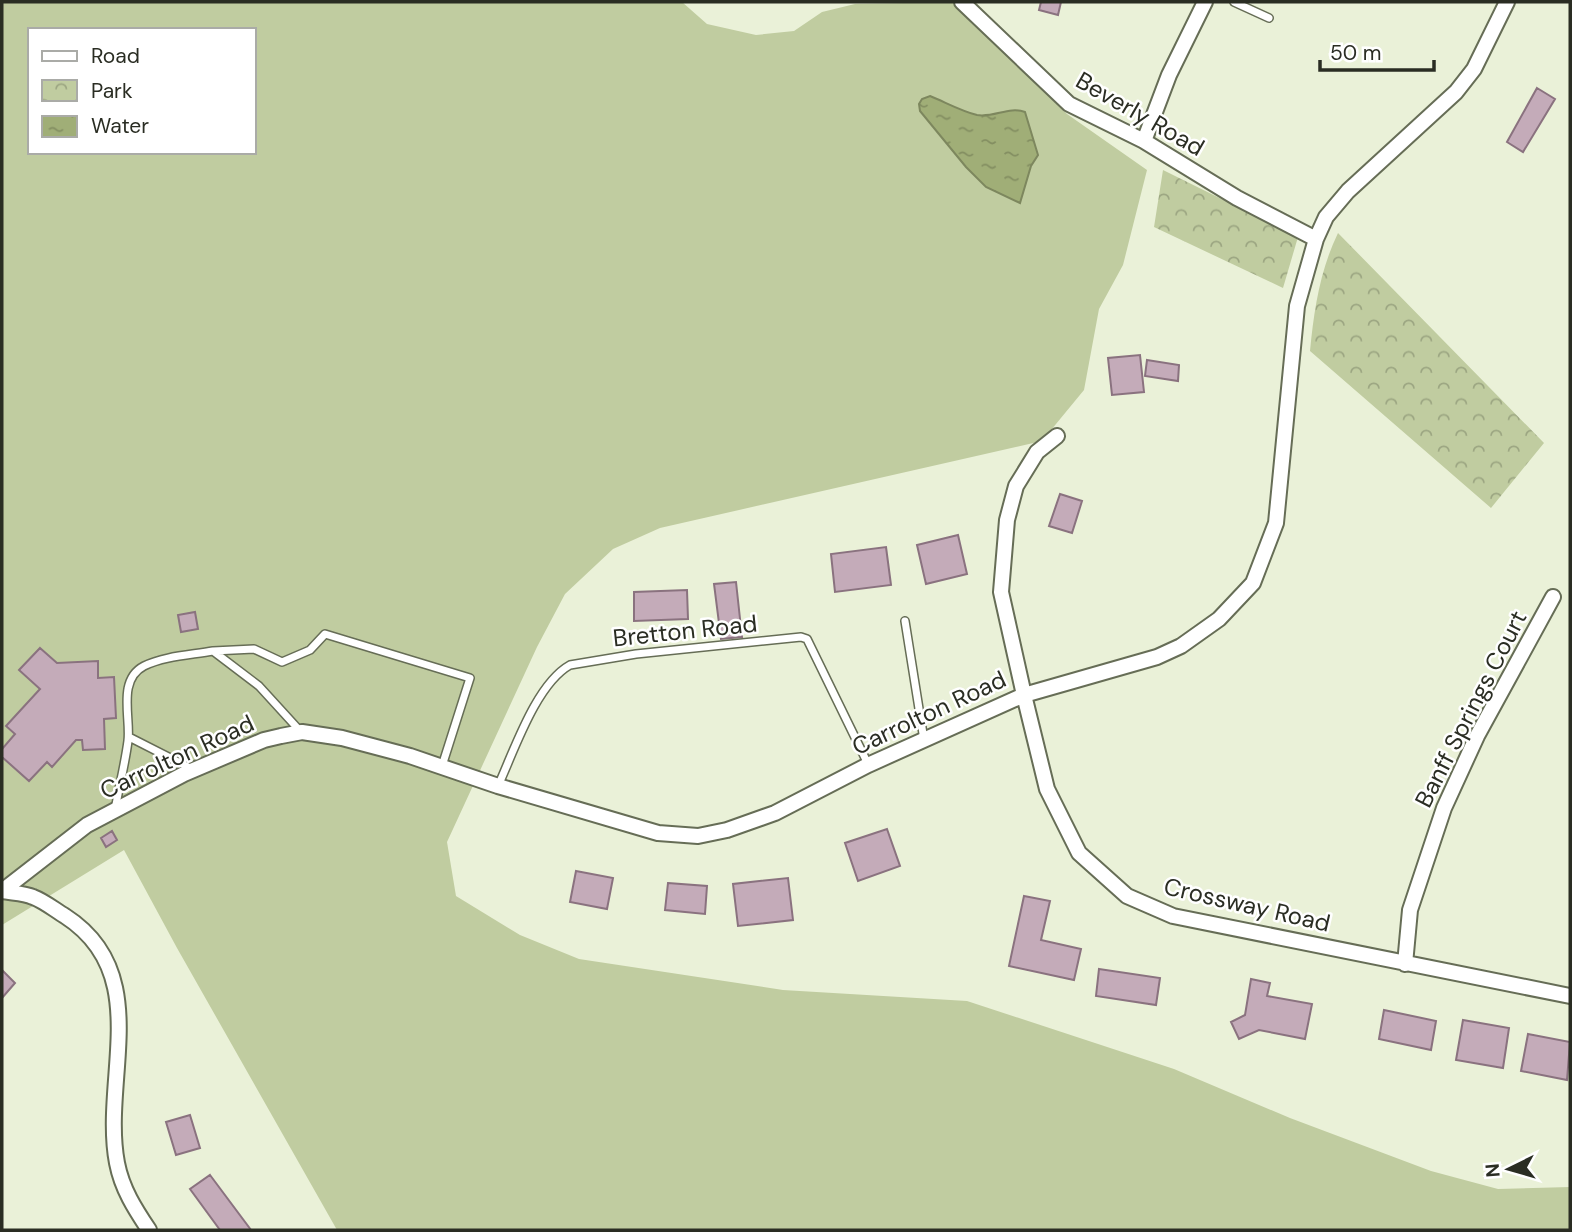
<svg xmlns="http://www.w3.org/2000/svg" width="1572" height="1232" font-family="'DM Sans',sans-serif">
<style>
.green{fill:#c0cca0;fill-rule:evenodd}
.park{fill:url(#park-crowns)}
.water{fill:url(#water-ripples);stroke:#7d875e;stroke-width:2}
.building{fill:#c4abb9;stroke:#8a727f;stroke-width:2}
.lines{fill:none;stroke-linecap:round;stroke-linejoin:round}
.service-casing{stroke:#666d56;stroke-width:10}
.minor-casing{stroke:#666d56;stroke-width:18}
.service{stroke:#fff;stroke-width:7}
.minor{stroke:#fff;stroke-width:14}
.labels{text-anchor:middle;stroke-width:5;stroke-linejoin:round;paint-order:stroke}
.street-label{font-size:24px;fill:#2a2d23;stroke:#fff}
</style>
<defs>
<pattern id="park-crowns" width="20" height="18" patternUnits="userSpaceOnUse" patternTransform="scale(1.75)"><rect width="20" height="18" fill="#c0cca0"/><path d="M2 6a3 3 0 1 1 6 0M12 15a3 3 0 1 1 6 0" fill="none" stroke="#9ca682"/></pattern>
<pattern id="water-ripples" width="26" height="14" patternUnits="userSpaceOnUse" patternTransform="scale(1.75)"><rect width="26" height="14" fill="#a0ae77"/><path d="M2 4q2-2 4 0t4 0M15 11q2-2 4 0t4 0" fill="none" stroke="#838e61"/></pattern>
</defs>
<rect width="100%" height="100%" fill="#eaf1d8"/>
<path class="green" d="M 2,2 L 682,2 L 707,24 L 756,35 L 794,31 L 822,12 L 855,4 L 952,2 L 1067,114 L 1147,170 L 1123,265 L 1099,309 L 1084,390 L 1042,441 L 660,528 L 613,549 L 565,594 L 537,647 L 447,842 L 456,896 L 520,935 L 579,959 L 783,990 L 967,1001 L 1174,1069 L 1290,1118 L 1431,1171 L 1498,1189 L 1570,1187 L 1570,1230 L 337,1230 L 177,948 L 124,850 L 2,925 ZM 30,30 L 254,30 L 254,152 L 30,152 Z"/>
<path class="park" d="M 1163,170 L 1298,237 L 1283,288 L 1154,227 Z
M 1338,233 L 1544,443 L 1491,508 L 1310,351 C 1314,310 1320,270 1338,233 Z"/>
<path class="water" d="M 930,96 C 945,102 961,111 977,115 C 994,118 1009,106 1025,112 L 1038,155 L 1031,166 L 1020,203 L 986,187 L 966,167 L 920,111 L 919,104 L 922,99 Z"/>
<path class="building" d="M 1041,2 L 1061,2 L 1058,15 L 1039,10 Z
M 1537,88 L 1555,99 L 1523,152 L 1507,142 Z
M 1140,355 L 1144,392 L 1112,395 L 1108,358 Z
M 1147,360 L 1179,365 L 1178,381 L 1145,376 Z
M 1060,494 L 1082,501 L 1072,533 L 1049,526 Z
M 958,535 L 967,574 L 926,584 L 917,545 Z
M 886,547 L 891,585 L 835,592 L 831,554 Z
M 736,582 L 742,637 L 721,639 L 714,584 Z
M 687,590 L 688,619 L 634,621 L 634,592 Z
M 195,612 L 198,629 L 181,632 L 178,615 Z
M 40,648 L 57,663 L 98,661 L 98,678 L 114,677 L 116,718 L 104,719 L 105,749 L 83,750 L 82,740 L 76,740 L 52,767 L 47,762 L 29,781 L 2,757 L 2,749 L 15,734 L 6,726 L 40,689 L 19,670 Z
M 887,829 L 900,866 L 858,881 L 845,843 Z
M 112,831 L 117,840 L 106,847 L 101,838 Z
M 576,871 L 613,878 L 607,909 L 570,902 Z
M 788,878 L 793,920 L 738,926 L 733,884 Z
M 668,883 L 707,886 L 705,914 L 665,910 Z
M 1024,896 L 1050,901 L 1041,940 L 1081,949 L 1074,980 L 1009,966 Z
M 1099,969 L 1160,978 L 1156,1005 L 1096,996 Z
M 2,970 L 15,983 L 2,998 Z
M 1251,979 L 1270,983 L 1267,996 L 1312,1004 L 1305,1039 L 1259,1030 L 1239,1039 L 1231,1022 L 1245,1015 Z
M 1384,1010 L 1436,1021 L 1431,1050 L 1379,1039 Z
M 1463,1020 L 1509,1028 L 1503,1068 L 1456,1060 Z
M 1528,1034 L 1570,1042 L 1567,1080 L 1521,1071 Z
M 190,1115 L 200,1148 L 176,1155 L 166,1122 Z
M 210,1175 L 251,1230 L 220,1230 L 190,1189 Z"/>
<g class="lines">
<defs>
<path id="service" d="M 1234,2 L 1269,18
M 905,621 L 924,740
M 213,651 L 254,649 L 282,662 L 310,650 L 325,634 L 470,678 L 442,766
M 129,737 L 194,770
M 498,786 C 514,751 536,684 570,665 L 636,654 L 801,637 L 807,639 L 868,764
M 115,810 C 119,787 125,764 128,741 C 131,718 117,680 144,666 C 164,656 191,655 213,651 L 259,686 L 301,732"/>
<path id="minor" d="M 962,2 L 1069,104 L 1144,141 L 1237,198 L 1316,239
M 1144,141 L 1169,75 L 1205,2
M 1057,436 L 1037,452 L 1016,486 L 1007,520 L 1001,592 L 1024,695 L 1047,789 L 1079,853 L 1127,896 L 1173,916 L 1570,996
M 2,891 L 87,825 L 184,774 L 264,740 L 281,736 L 302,732 L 342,738 L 410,756 L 498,786 L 658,833 L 698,836 L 727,830 L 775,813 L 868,765 L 1024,695 L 1157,657 L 1181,646 L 1219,619 L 1253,583 L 1276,523 L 1297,306 L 1316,239 L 1326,217 L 1348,191 L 1456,92 L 1474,69 L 1507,2
M 2,891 C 12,893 24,893 33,897 C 44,901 55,910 65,916 C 155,974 101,1079 117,1163 C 122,1189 135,1209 149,1230
M 1405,964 L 1410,910 L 1444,808 L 1477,736 L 1553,597"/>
</defs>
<use href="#service" class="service-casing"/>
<use href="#minor" class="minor-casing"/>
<use href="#service" class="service"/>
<use href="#minor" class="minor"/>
</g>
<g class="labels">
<g class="street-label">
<text transform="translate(1140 114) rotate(30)" y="8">Beverly Road</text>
<text transform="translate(685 631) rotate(-6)" y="8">Bretton Road</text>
<text transform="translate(1471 709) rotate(-63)" y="8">Banff Springs Court</text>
<text transform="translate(929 713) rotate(-25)" y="8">Carrolton Road</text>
<text transform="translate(177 757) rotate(-25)" y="8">Carrolton Road</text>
<text transform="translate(1247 905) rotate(13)" y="8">Crossway Road</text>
</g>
</g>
<rect width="1572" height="1232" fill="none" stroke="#2a2d23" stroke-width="7"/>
<rect x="28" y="28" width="228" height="126" fill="#ffffff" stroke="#aaaba7" stroke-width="2"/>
<rect x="42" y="51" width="35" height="10" fill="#ffffff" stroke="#aaaba7" stroke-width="2"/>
<text x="91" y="63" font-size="21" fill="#2a2d23">Road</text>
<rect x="42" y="80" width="35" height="21" fill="url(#park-crowns)" stroke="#aaaba7" stroke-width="2"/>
<text x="91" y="98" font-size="21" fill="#2a2d23">Park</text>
<rect x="42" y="116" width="35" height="21" fill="url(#water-ripples)" stroke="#aaaba7" stroke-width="2"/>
<text x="91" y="133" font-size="21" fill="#2a2d23">Water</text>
<g transform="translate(1509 1169) rotate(265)" stroke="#ffffff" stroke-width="5" paint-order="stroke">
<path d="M0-5L12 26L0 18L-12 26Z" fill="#2a2d23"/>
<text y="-10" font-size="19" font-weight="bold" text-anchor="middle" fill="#2a2d23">N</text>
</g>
<path d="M1320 60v10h114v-10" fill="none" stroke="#2a2d23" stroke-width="3.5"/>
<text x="1330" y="60" font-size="21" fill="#2a2d23" stroke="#ffffff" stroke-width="5" paint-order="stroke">50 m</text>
</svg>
